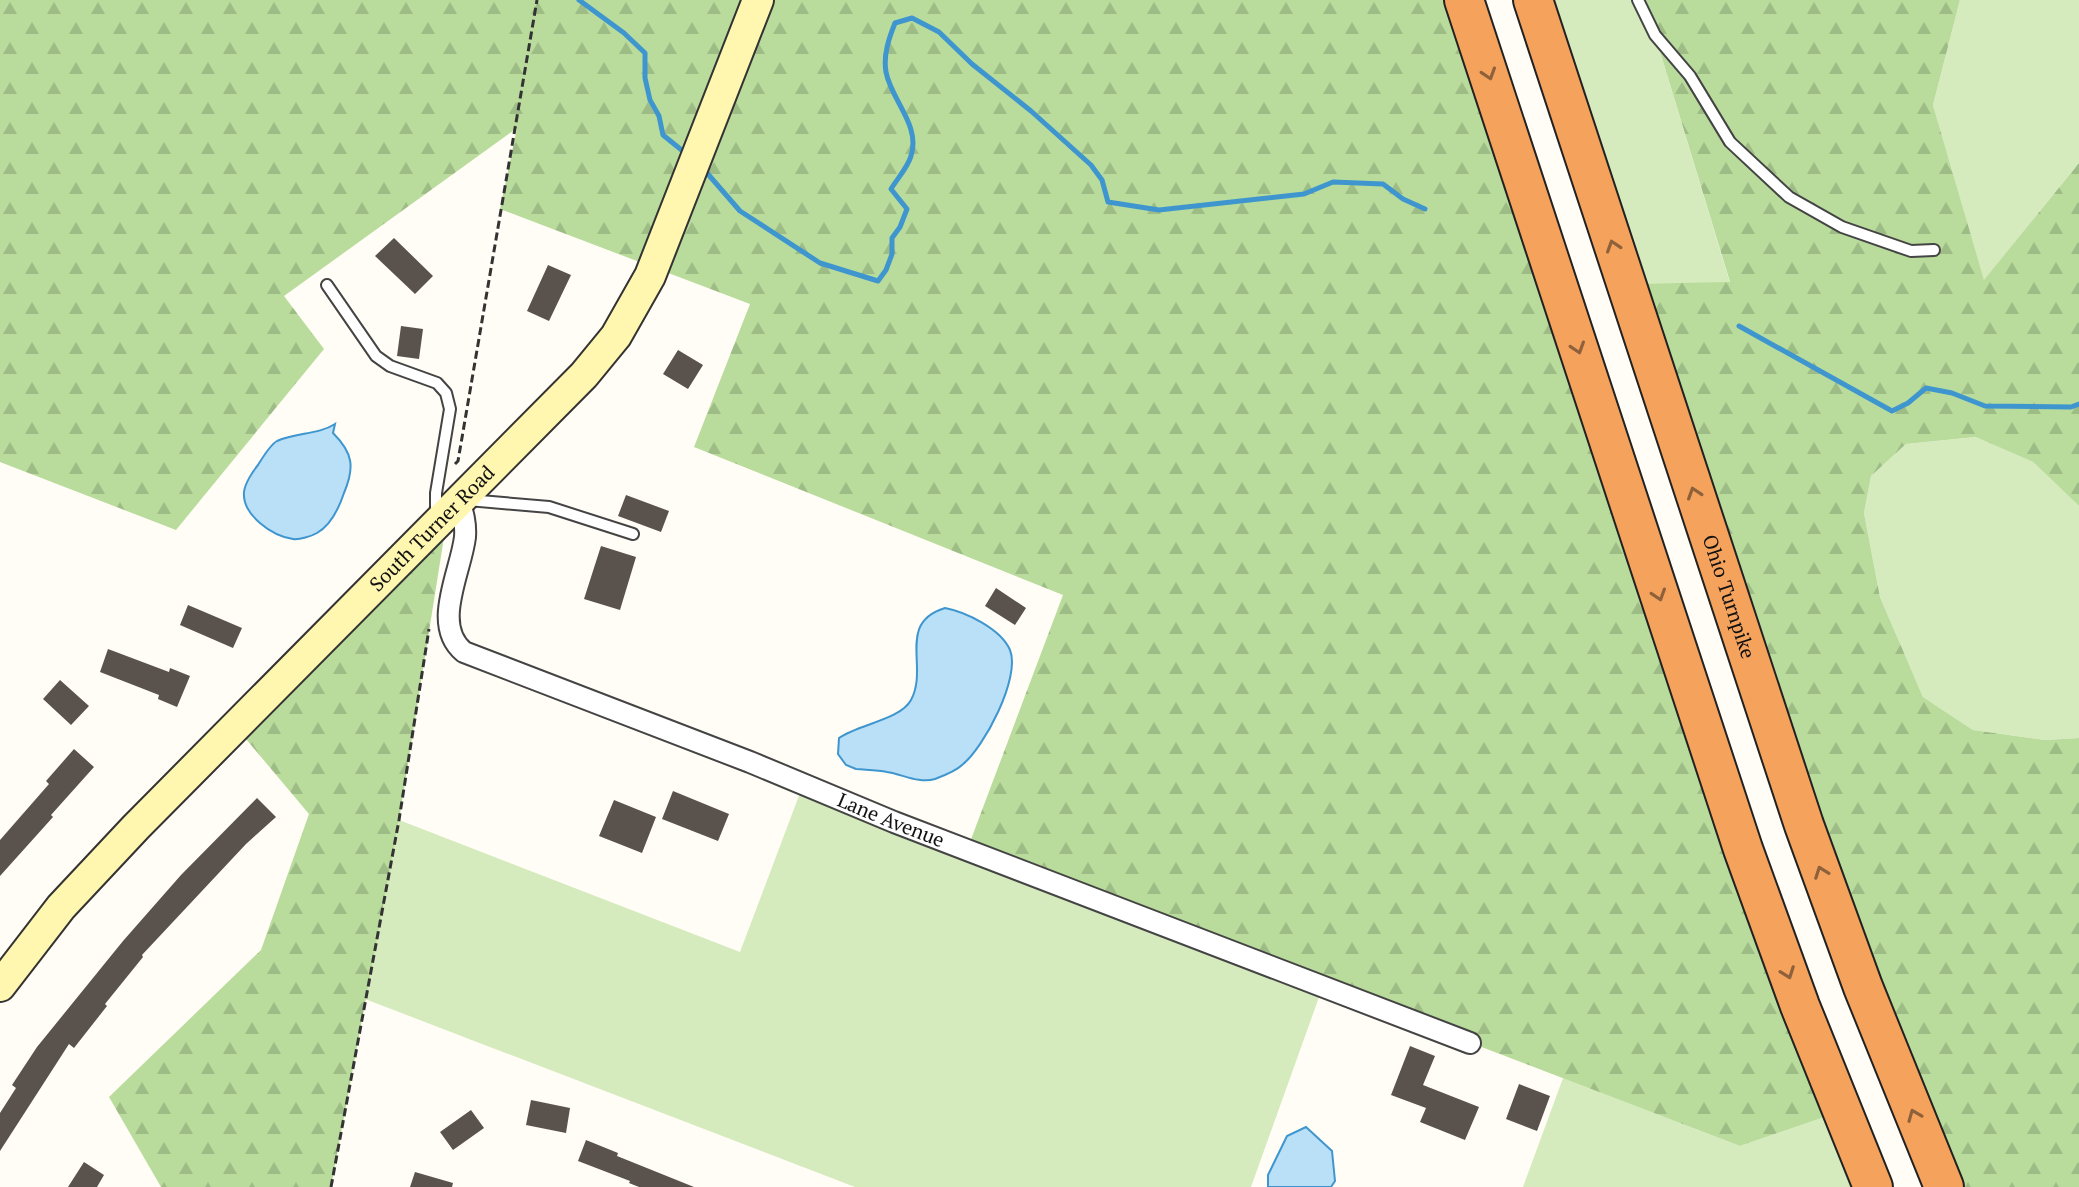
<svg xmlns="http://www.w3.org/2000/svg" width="2079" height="1187" font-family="'PT Serif',serif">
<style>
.grass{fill:#d5ebbd}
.forest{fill:url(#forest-firs)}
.water{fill:#b9e0f7;stroke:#3f96cf;stroke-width:2}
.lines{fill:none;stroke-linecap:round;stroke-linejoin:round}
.stream{stroke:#3f96cf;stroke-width:5}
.building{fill:#5a524d}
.lane-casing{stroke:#444;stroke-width:14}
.street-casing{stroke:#444;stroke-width:24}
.secondary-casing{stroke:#333;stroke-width:34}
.highway-casing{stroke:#222;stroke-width:42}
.path{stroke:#333;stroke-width:3;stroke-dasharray:8 4;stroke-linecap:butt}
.lane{stroke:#fff;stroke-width:10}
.street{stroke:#fff;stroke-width:20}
.secondary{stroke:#fff6b0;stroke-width:30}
.highway{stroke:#f5a25d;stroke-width:38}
.oneway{stroke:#8e613b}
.labels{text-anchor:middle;stroke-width:8;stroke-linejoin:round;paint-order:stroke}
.street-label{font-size:20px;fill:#111;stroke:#fff}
</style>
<defs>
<pattern id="forest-firs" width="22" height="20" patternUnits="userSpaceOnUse" patternTransform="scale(2)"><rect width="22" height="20" fill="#b9dc9c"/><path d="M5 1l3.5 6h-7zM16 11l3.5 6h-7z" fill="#9ebc85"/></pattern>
</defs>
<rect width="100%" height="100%" fill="#fffdf5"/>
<path class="grass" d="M 1533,0 L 1638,0 L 1655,35 L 1730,283 L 1626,284 Z
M 1960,0 L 2079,0 L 2079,163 L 1984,281 L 1933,105 Z
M 1977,437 L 2033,462 L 2079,506 L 2079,738 L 2045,740 L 1973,730 L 1923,697 L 1880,597 L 1864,513 L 1871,476 L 1906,444 Z
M 803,785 L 1323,986 L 1251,1187 L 855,1187 L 365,999 L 399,820 L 740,952 Z
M 1563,1078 L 1740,1146 L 1842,1111 L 1873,1187 L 1523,1187 Z"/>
<path class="forest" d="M 0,0 L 1464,0 L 1842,1111 L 1740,1146 L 967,850 L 1063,595 L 694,447 L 750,304 L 500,209 L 517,128 L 284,296 L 324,349 L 176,530 L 0,462 Z
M 1638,0 L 1960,0 L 1933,105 L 1984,280 L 2079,163 L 2079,506 L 2033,462 L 1976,437 L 1906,444 L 1871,476 L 1864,513 L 1880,597 L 1923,697 L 1973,730 L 2045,740 L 2079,738 L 2079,1187 L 1944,1187 L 1626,284 L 1730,282 L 1655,35 Z
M 445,531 L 399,820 L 331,1187 L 161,1187 L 109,1097 L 261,950 L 309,814 L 235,726 Z"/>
<path class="water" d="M 335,424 L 333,433 C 353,453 355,467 344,493 C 339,508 331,525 317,533 C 312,536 299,540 293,539 C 272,536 242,515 244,492 C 245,483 253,471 258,465 C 263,457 270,445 277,441 C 296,432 318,435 335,424 Z
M 945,608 C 966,612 1001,629 1010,650 C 1021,677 984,748 962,765 C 956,771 943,776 935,779 C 919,784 902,774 887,772 C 877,770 867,770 856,769 L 846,765 L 838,754 L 839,738 C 859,724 900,720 911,700 C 929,667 896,623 945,608 Z
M 1306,1127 L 1332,1151 L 1335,1181 L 1331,1187 L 1268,1187 L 1268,1175 L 1287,1136 Z"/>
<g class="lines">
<path class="stream" d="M 579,0 L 624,33 L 645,53 L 645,78 L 650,100 L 659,116 L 663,135 L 684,152
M 707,173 L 740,211 L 820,263 L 878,281 L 886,270 L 892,254 L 892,238 L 900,227 L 907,209 L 891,189 C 897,179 908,167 911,156 C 921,125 891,100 886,72 C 883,55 889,38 895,23 L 912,18 L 939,32 L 972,64 L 1031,111 L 1091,165 L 1102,180 L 1108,202 L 1159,210 L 1304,194 L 1333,182 L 1383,184 L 1403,199 L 1425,209
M 1739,326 L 1892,411 L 1908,403 L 1926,388 L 1952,393 L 1985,406 L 2071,407 L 2079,404"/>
</g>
<path class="building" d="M 394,238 L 433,276 L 415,294 L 375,256 Z
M 548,265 L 571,275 L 549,321 L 527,311 Z
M 401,326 L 423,329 L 419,359 L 397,356 Z
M 678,350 L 703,365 L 688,389 L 663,374 Z
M 626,495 L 669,511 L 661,532 L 618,516 Z
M 601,546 L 636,557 L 620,610 L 584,599 Z
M 996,588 L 1026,608 L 1015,625 L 985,606 Z
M 188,605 L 242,628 L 233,648 L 180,625 Z
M 108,649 L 169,672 L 170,668 L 190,676 L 177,707 L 158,699 L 159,695 L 100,672 Z
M 60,680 L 89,706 L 71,725 L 43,699 Z
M 74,749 L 94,767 L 51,815 L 53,817 L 0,876 L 0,840 L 49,784 L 46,781 Z
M 673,791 L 729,814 L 718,841 L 662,819 Z
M 257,798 L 276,817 L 246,844 L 142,955 L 143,957 L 105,1004 L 107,1006 L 74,1048 L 69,1044 L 0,1151 L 0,1113 L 16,1088 L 12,1085 L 37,1047 L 123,941 L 181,875 Z
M 614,800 L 656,817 L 642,853 L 599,836 Z
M 1410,1046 L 1435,1056 L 1423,1085 L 1479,1107 L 1465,1140 L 1420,1122 L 1426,1108 L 1391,1095 Z
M 1519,1084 L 1550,1096 L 1537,1131 L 1506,1119 Z
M 531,1100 L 570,1108 L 566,1133 L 526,1125 Z
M 471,1110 L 484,1128 L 453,1150 L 440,1132 Z
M 586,1140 L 618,1153 L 617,1156 L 694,1187 L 639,1187 L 629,1183 L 630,1181 L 578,1161 Z
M 84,1162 L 104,1175 L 97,1187 L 68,1187 Z
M 415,1172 L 453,1183 L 452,1187 L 410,1187 Z"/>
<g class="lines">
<defs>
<path id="lane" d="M 1638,0 L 1655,35 L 1690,76 L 1730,142 L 1789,197 L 1842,227 L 1911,251 L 1934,250
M 327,285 L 376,356 L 390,366 L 437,383 L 446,393 L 450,409 L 436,493 L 436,517
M 468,500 L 549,507 L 633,534"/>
<g id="street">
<path id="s1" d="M 459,500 C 463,513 466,523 465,537 C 461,572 431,625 464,652 L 750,762 L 894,822 L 1470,1043"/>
</g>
<g id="secondary">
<path id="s2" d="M 0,986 L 61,907 L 136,827 L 584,375 L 616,336 L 650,276 L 758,0"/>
</g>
<g id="highway">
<path d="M 1464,0 L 1743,849 L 1800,1006 L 1873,1187"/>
<path id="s3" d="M 1533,0 L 1804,825 L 1863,987 L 1944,1187"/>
</g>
</defs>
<use href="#lane" class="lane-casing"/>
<use href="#street" class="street-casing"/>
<use href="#secondary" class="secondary-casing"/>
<use href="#highway" class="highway-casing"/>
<path class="path" d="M 455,464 L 458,461 L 537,0
M 331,1187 L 399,820 L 429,629"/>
<use href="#lane" class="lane"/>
<use href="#street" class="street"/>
<use href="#secondary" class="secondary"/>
<use href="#highway" class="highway"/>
</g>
<defs><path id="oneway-chevron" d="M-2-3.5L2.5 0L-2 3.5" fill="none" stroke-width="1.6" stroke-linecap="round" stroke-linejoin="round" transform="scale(2)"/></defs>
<g class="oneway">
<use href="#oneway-chevron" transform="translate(1489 74) rotate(72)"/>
<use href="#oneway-chevron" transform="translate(1613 246) rotate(-108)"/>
<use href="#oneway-chevron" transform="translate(1578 348) rotate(72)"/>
<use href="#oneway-chevron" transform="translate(1694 493) rotate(-108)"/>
<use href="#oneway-chevron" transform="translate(1659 595) rotate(72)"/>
<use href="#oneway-chevron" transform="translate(1821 872) rotate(-110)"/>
<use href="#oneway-chevron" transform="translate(1788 973) rotate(70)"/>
<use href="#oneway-chevron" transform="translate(1914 1115) rotate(-112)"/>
</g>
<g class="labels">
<g class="street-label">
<text dy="7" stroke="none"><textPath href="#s2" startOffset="630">South Turner Road</textPath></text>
<text dy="7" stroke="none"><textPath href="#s3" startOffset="628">Ohio Turnpike</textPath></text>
<text dy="7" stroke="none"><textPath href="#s1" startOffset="618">Lane Avenue</textPath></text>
</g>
</g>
</svg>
